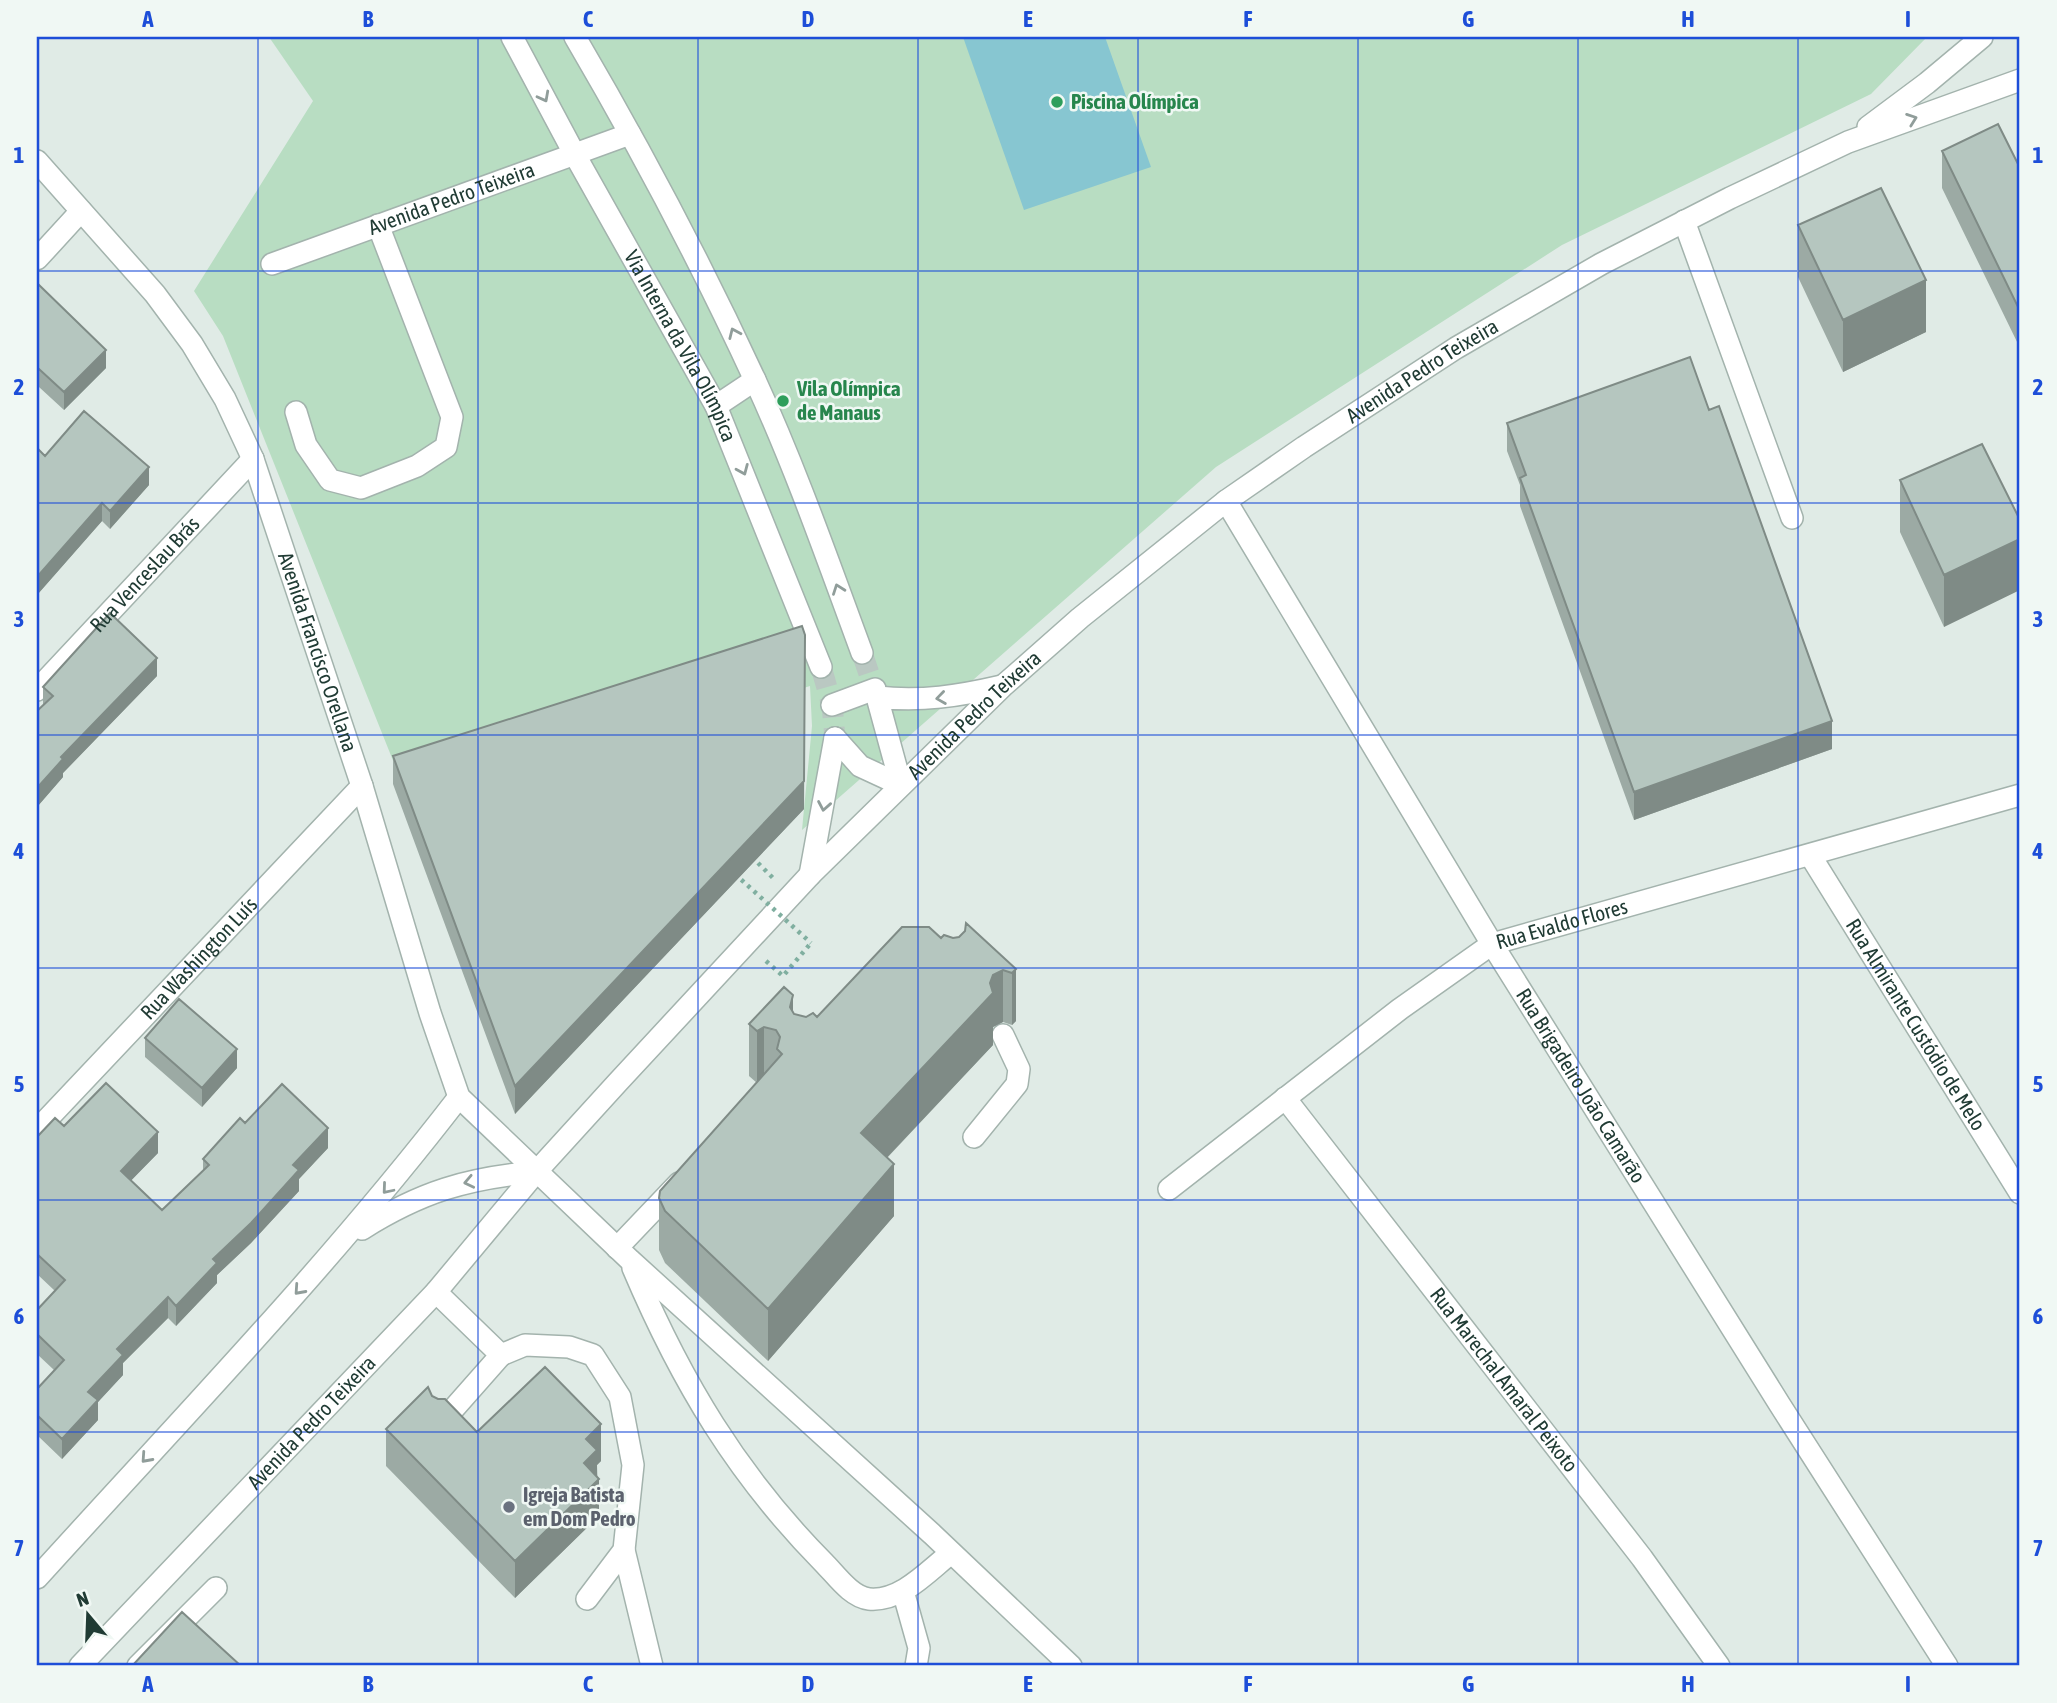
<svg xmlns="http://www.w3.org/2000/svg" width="2057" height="1703" font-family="'Asap Condensed',sans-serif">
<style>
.green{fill:#b8ddc2}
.water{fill:#87c6d1}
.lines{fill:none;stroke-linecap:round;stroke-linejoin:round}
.minor-tunnel{stroke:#bac8c2;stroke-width:21;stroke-dasharray:21 10;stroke-linecap:butt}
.minor-casing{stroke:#a3b3ad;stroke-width:24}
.path{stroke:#80afa0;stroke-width:4.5;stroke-dasharray:3.5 5;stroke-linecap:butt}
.minor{stroke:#fff;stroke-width:21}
.path-bridge{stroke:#80afa0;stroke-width:4.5;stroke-dasharray:3.5 5;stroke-linecap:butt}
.wall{fill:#9caaa4}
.shaded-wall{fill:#7f8b86}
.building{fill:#b5c6bf;stroke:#7f8b86;stroke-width:2}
.oneway{stroke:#909d9a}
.grid{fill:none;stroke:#1d4ed8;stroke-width:2;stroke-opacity:0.55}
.leisure-dot{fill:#2e9e5b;stroke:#f0f8f4;stroke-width:2.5}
.worship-dot{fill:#6b7280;stroke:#f0f8f4;stroke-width:2.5}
.labels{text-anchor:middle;stroke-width:5;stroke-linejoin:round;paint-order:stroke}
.leisure-label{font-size:21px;font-weight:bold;fill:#27864d;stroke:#f0f8f4;text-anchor:start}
.street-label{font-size:21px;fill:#203b34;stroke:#f0f8f4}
.worship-label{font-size:21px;font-weight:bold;fill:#5b616d;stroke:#f0f8f4;text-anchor:start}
.neatline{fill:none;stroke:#1d4ed8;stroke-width:2.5}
.grid-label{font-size:23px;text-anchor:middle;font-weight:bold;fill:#1d4ed8}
</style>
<rect width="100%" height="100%" fill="#e0ebe6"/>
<path class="green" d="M 269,37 L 1927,37 L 1871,94 L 1562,245 L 1216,467 L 802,830 L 812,726 L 810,686 L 412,808 L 223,336 L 194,291 L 313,101 Z"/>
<path class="water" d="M 963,37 L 1105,37 L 1151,167 L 1024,210 Z"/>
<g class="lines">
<path class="minor-tunnel" d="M 862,653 L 877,697
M 821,667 L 832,705 L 835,738"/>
<defs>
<g id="minor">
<path id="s1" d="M 512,37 L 575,155 L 716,406 L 821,667"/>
<path d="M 575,37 C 640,148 701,263 755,380 C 796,469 828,561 862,653"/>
<path d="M 1868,127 L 1927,83 L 1982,37"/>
<path id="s2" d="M 37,161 L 155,294 L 192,344 L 225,399 L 253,459 L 362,786 L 430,1013 L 459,1097 L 630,1260 L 932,1534 L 1071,1666"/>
<path d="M 1684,221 L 1792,518"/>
<path d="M 37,259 L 81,211"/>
<path id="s3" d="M 272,264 L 630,134"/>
<path d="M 716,406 L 755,380"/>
<path d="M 296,412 L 306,445 L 330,480 L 361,488 L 417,466 L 446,447 L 452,417 L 378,225"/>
<path id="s4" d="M 1226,501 L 1492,944 L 1780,1405 L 1947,1666"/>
<path id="s5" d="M 37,690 L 253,459"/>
<path d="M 832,705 L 875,689"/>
<path d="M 835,738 L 860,766 L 901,785"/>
<path d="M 901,785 L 877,697 C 921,702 959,696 1002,686"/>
<path id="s6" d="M 1810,855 L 2020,1193"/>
<path d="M 810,875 L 835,738"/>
<path id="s7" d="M 1285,1098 L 1642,1558 L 1719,1666"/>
<path id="s8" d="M 37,1130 L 362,786"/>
<path d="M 974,1137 L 1017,1084 L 1019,1069 L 1003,1035"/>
<path id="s9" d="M 1169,1189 L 1400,1009 L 1492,944 L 2020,795"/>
<path d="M 362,1229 C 421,1192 467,1178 536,1172"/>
<path d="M 617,1248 L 679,1183"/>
<path d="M 633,1268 C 681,1381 737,1475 824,1563 C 836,1575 851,1597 869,1599 C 901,1602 928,1571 951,1553"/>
<path d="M 436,1292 L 501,1355 L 441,1423"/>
<path d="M 501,1355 L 525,1345 L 569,1347 L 593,1355 L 620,1397 L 633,1465 L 624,1550 L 587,1599"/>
<path d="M 624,1550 L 652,1666"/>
<path d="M 37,1578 C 180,1420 329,1266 459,1097"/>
<path d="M 903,1591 L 919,1648 L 916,1666"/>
<path id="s10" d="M 80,1666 L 436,1292 L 536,1172 L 618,1082 L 810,875 L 1004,685 L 1080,618 L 1226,501 L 1304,447 L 1456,348 L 1601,264 L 1730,198 L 1848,142 L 2020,80"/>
<path d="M 138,1666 L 216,1588"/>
</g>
</defs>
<use href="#minor" class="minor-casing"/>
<path class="path" d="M 752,857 L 773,878
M 766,961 L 783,976 L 811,943"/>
<use href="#minor" class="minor"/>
<path class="path-bridge" d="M 735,874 L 811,943"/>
</g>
<path class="wall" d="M 1942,151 L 2020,168 L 2020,348 L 1942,188 Z
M 1798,225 L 1926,332 L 1843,372 L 1798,277 Z
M 37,283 L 106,368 L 64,410 L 39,387 L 37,390 Z
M 1709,410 L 1832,749 L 1634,820 L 1520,506 L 1520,485 L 1507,451 L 1507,423 Z
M 37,448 L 45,456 L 149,485 L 110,529 L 102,521 L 37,595 Z
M 1900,480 L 2020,520 L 1944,627 L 1900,532 Z
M 157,676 L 63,773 L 63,777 L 37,807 L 37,711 L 43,705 L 43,687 Z
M 393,756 L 804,809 L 515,1114 L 393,784 Z
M 941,938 L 1016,969 L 1016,1021 L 1012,1025 L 1003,1022 L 993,1027 L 993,1045 L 887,1158 L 894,1216 L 768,1361 L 665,1263 L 659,1250 L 659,1198 L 757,1083 L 749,1076 L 749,1024 L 793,1012 L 794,1014 L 806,1017 L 817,1017 Z
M 145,1038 L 237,1068 L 202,1107 L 145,1057 Z
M 245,1123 L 328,1148 L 299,1179 L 299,1191 L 251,1243 L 217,1275 L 217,1283 L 176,1326 L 168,1318 L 123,1363 L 123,1375 L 98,1402 L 98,1420 L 62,1459 L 37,1435 L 37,1389 L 54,1370 L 37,1354 L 37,1310 L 55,1291 L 37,1274 L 37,1137 L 64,1126 L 158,1153 L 131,1180 L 162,1210 L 203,1171 L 203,1159 Z
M 432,1396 L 477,1432 L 601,1461 L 597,1465 L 599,1516 L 515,1598 L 386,1466 L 386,1429 Z"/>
<path class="shaded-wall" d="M 1926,280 L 1926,332 L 1843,372 L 1843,320 Z
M 106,350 L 106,368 L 64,410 L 64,392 Z
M 39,369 L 39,387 L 37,390 L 37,372 Z
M 149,467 L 149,485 L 110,529 L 110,511 Z
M 102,503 L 102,521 L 37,595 L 37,577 Z
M 2020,539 L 2020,590 L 1944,627 L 1944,575 Z
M 805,635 L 804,809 L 515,1114 L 515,1086 Z
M 157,658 L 157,676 L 63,773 L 63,777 L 37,807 L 37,788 L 61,757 Z
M 1832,721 L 1832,749 L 1634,820 L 1634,792 Z
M 1016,969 L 1016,1021 L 1012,1025 L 1012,973 Z
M 1003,970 L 1003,1022 L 993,1027 L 993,1045 L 861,1185 L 861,1133 L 993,975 Z
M 793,995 L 793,1047 L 790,1007 Z
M 764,1027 L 764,1079 L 757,1083 L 757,1031 Z
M 237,1049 L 237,1068 L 202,1107 L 202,1088 Z
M 328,1128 L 328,1148 L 299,1179 L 299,1191 L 251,1243 L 217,1275 L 217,1283 L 176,1326 L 176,1306 L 213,1259 L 293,1165 Z
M 158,1132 L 158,1153 L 121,1191 L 121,1171 Z
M 894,1164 L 894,1216 L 768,1361 L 768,1309 Z
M 168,1297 L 168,1318 L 123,1363 L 123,1375 L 98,1402 L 98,1420 L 62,1459 L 62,1439 L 88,1392 L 117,1349 Z
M 601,1424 L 601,1461 L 597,1465 L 597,1481 L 599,1479 L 599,1516 L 515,1598 L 515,1561 L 584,1463 L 586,1439 Z"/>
<path class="building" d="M 1998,124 L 2020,168 L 2020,311 L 1942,151 Z
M 1881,188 L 1926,280 L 1843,320 L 1798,225 Z
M 37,283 L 106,350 L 64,392 L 39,369 L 37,372 Z
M 1690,357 L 1709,410 L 1719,406 L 1832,721 L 1634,792 L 1520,478 L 1526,475 L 1507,423 Z
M 84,411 L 149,467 L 110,511 L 102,503 L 37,577 L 37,448 L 45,456 Z
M 1982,444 L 2020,520 L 2020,539 L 1944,575 L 1900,480 Z
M 110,613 L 157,658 L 61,757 L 63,759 L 37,788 L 37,711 L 53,696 L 43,687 Z
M 802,626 L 805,635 L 804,781 L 515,1086 L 393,756 Z
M 966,923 L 1016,969 L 1012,973 L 1003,970 L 993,975 L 990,983 L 993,993 L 861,1133 L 894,1164 L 768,1309 L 665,1211 L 659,1198 L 660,1191 L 782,1054 L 777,1049 L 780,1037 L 776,1030 L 764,1027 L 757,1031 L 749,1024 L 784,987 L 793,995 L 790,1007 L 794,1014 L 806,1017 L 813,1013 L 817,1017 L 902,927 L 929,927 L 941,938 L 944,935 L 953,938 L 959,937 L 965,931 Z
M 179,999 L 237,1049 L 202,1088 L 145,1038 Z
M 106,1083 L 158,1132 L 121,1171 L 162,1210 L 209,1165 L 203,1159 L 240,1118 L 245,1123 L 282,1084 L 328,1128 L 293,1165 L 299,1170 L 251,1223 L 213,1259 L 217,1263 L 176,1306 L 168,1297 L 117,1349 L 123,1355 L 88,1392 L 98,1400 L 62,1439 L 37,1415 L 37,1389 L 64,1360 L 37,1334 L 37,1310 L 65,1280 L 37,1254 L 37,1137 L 55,1118 L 64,1126 Z
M 545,1367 L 601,1424 L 586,1439 L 597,1450 L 584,1463 L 599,1479 L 515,1561 L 386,1429 L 428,1387 L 432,1396 L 438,1399 L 445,1399 L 477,1432 Z
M 182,1612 L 241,1666 L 132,1666 Z"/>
<defs><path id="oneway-chevron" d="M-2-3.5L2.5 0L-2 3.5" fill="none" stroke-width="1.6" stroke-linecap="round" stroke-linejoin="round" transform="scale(1.75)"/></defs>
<g class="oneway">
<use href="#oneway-chevron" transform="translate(544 97) rotate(62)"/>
<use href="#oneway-chevron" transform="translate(1912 119) rotate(-20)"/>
<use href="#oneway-chevron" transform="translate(734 333) rotate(-114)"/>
<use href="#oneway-chevron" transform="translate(743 470) rotate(67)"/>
<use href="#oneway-chevron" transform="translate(838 589) rotate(-110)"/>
<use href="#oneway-chevron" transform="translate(941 698) rotate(172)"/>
<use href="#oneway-chevron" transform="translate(824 806) rotate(100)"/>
<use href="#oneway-chevron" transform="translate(469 1182) rotate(168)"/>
<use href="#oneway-chevron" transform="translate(387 1189) rotate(130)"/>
<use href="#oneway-chevron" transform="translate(299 1290) rotate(132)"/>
<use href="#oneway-chevron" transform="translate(146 1458) rotate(132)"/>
</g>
<path class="grid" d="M 258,37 L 258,1666M 478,37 L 478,1666M 698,37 L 698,1666M 918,37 L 918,1666M 1138,37 L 1138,1666M 1358,37 L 1358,1666M 1578,37 L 1578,1666M 1798,37 L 1798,1666M 37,271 L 2020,271M 37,503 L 2020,503M 37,735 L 2020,735M 37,968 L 2020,968M 37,1200 L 2020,1200M 37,1432 L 2020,1432"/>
<g class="leisure-dot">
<circle cx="1057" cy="102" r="7"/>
<circle cx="783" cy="401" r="7"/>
</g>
<circle class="worship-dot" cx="509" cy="1507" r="7"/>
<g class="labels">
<g class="leisure-label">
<text x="1071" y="109">Piscina Olímpica</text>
<text x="797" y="396">Vila Olímpica<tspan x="797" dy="24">de Manaus</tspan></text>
</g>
<g class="street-label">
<text dy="7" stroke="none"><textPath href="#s3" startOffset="191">Avenida Pedro Teixeira</textPath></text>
<text dy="7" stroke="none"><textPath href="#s1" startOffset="352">Via Interna da Vila Olímpica</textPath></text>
<text dy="7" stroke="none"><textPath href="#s10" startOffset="1872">Avenida Pedro Teixeira</textPath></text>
<text dy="7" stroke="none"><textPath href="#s5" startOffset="158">Rua Venceslau Brás</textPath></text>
<text dy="7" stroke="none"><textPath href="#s2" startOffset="574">Avenida Francisco Orellana</textPath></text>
<text dy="7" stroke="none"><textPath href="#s10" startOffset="1306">Avenida Pedro Teixeira</textPath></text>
<text dy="7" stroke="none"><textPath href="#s9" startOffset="478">Rua Evaldo Flores</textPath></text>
<text dy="7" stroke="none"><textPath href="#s8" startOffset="236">Rua Washington Luís</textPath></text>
<text dy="7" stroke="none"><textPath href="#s6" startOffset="200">Rua Almirante Custódio de Melo</textPath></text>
<text dy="7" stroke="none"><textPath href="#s4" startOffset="684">Rua Brigadeiro João Camarão</textPath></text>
<text dy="7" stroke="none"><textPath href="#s7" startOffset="357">Rua Marechal Amaral Peixoto</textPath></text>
<text dy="7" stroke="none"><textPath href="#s10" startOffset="336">Avenida Pedro Teixeira</textPath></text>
</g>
<g class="worship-label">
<text x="523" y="1502">Igreja Batista<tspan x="523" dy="24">em Dom Pedro</tspan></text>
</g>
</g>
<rect width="2057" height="1703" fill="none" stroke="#f0f8f4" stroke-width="77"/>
<g transform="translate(88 1615) rotate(341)" stroke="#f0f8f4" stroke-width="5" paint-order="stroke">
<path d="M0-5L12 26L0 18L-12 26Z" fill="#203b34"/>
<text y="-10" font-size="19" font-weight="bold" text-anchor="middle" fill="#203b34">N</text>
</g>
<rect x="38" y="38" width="1980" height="1626" class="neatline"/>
<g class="grid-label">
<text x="148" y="27">A</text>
<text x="368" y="27">B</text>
<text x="588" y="27">C</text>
<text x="808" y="27">D</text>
<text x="1028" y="27">E</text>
<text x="1248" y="27">F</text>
<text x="1468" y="27">G</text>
<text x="1688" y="27">H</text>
<text x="1908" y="27">I</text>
<text x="19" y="163">1</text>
<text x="2038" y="163">1</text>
<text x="19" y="395">2</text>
<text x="2038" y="395">2</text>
<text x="19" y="627">3</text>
<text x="2038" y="627">3</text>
<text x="19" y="859">4</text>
<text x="2038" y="859">4</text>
<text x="19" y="1092">5</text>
<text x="2038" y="1092">5</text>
<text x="19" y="1324">6</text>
<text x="2038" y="1324">6</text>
<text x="19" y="1556">7</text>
<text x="2038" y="1556">7</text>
<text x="148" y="1692">A</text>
<text x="368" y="1692">B</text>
<text x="588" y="1692">C</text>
<text x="808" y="1692">D</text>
<text x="1028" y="1692">E</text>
<text x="1248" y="1692">F</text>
<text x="1468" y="1692">G</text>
<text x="1688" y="1692">H</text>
<text x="1908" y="1692">I</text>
</g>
</svg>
